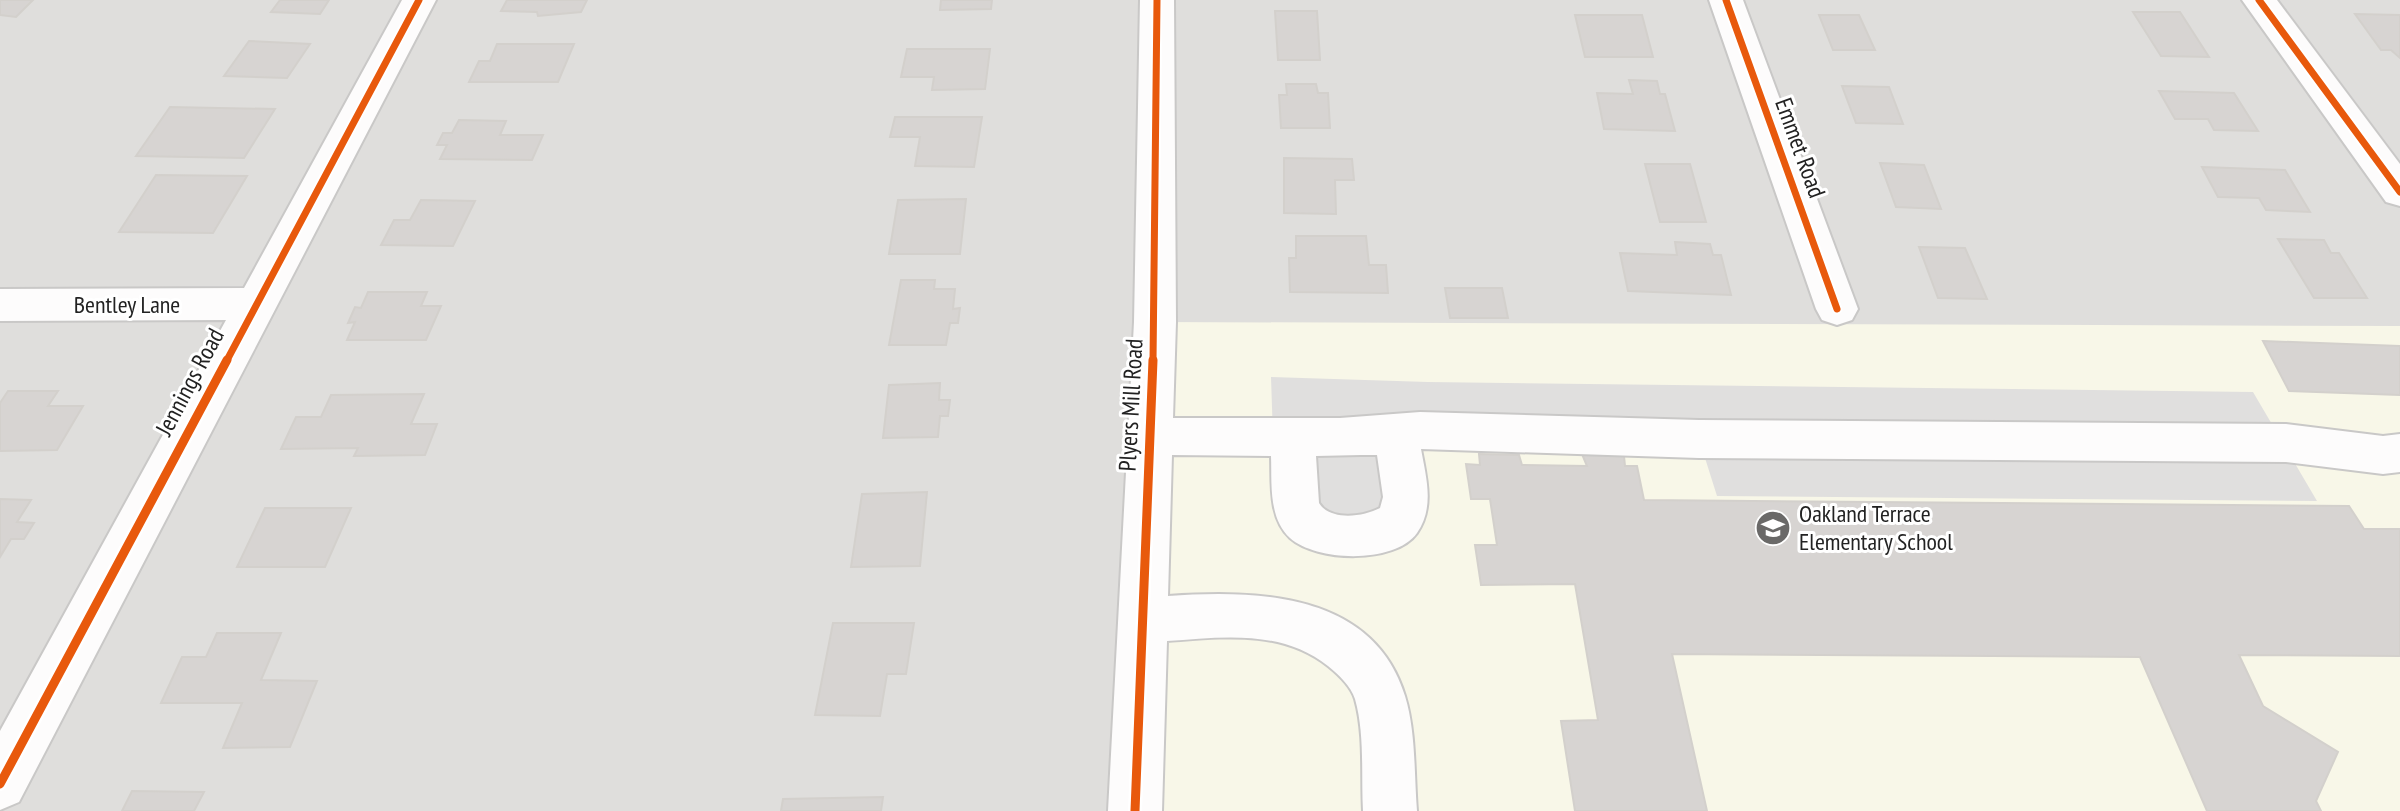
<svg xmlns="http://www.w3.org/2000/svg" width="2400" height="811" font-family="'PT Sans Narrow',sans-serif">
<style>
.residential{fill:#dfdedc}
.education{fill:#f8f7e8}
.parking{fill:#e0dfde}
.building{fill:#d7d4d2;stroke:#d3d0cc;stroke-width:2}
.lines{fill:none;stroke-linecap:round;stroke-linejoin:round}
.minor-casing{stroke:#c9c8c7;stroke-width:4}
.minor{fill:#fdfcfc;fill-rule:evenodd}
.cycleway-far1-casing{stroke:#fff;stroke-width:11}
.cycleway-casing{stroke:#fff;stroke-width:14}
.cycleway-far1{stroke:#e8590c;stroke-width:7}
.cycleway{stroke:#e8590c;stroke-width:9}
.labels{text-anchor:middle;stroke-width:6;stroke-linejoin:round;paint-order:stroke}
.street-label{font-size:24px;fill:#222;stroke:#fff}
.poi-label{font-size:24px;fill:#222;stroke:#fff;text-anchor:start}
</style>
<rect width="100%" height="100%" fill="#f0eeeb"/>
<path class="residential" d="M 0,0 L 2400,0 L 2400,326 L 1135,811 L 0,811 Z"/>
<path class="education" d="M 1155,322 L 2400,326 L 2400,811 L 1135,811 Z"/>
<path class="parking" d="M 1271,377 L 1428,382 L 2253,392 L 2317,501 L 1717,496 L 1699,439 L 1420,430 L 1406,497 L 1326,534 L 1273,438 Z"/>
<path class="building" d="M 0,0 L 33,0 L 16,17 L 0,15 Z
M 280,0 L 329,0 L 320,14 L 271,12 Z
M 507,0 L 587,0 L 581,12 L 538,16 L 537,12 L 501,11 Z
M 941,0 L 992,0 L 991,9 L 940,10 Z
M 1275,11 L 1317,11 L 1320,60 L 1278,60 Z
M 2133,12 L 2180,12 L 2209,57 L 2161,56 Z
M 2355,14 L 2400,15 L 2400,58 L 2391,50 L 2381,50 Z
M 1575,15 L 1642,15 L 1653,57 L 1585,57 Z
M 1819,15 L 1859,15 L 1875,50 L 1833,50 Z
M 249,41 L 310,44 L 287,78 L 224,76 Z
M 497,44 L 574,44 L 558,82 L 469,82 L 479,61 L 490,61 Z
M 907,49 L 990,49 L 985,89 L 932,90 L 934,77 L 901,77 Z
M 1629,80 L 1657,81 L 1660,94 L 1665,94 L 1675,131 L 1604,129 L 1597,93 L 1633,94 Z
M 1286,84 L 1316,84 L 1318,93 L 1328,93 L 1330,128 L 1281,128 L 1279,95 L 1287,95 Z
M 1842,86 L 1889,87 L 1903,124 L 1856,123 Z
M 2159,91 L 2234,93 L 2258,131 L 2214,130 L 2208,119 L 2175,119 Z
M 170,107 L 275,109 L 244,158 L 136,156 Z
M 895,117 L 982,117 L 974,167 L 915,166 L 920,137 L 890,137 Z
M 459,120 L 506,121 L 500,135 L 543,135 L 532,160 L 440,159 L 447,145 L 437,145 L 443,133 L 452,133 Z
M 1284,158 L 1352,159 L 1354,180 L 1335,180 L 1336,214 L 1284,213 Z
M 1880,163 L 1924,165 L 1941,209 L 1896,207 Z
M 1645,164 L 1690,164 L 1706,222 L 1660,222 Z
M 2202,167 L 2285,170 L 2310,212 L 2266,210 L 2259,198 L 2218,197 Z
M 156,175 L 247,176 L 213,233 L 119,232 Z
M 966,199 L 960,254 L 889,254 L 898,200 Z
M 421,200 L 475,201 L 453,246 L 381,245 L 394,220 L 410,220 Z
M 1296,236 L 1366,236 L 1369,265 L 1386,265 L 1388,293 L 1290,292 L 1289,258 L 1296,258 Z
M 2278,239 L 2324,240 L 2331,253 L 2339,253 L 2367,298 L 2314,298 Z
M 1675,242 L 1710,244 L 1713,255 L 1721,255 L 1731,295 L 1628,291 L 1620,253 L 1677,255 Z
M 1919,247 L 1965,248 L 1987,299 L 1938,298 Z
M 901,280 L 935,280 L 934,289 L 955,289 L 953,309 L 960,308 L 958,323 L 950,323 L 946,345 L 889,345 Z
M 1445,288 L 1502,288 L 1508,318 L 1450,318 Z
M 368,292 L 427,292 L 421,306 L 441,306 L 426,340 L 347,340 L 355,322 L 348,323 L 355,307 L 361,308 Z
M 2263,341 L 2400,346 L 2400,395 L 2289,391 Z
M 940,383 L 939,400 L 950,400 L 948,416 L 940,416 L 938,437 L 883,438 L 889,385 Z
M 8,391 L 58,391 L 48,406 L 83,406 L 57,450 L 0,451 L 0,403 Z
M 424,394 L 411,424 L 437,424 L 425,455 L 354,456 L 358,448 L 281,449 L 296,417 L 321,417 L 331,395 Z
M 1479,454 L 1519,455 L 1522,465 L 1587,466 L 1582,454 L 1624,456 L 1625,466 L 1637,466 L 1644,500 L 2349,506 L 2364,529 L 2400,529 L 2400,656 L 2239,655 L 2263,706 L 2338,752 L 2316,801 L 2321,811 L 2207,811 L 2140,657 L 1672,654 L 1707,811 L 1575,811 L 1561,721 L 1598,720 L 1575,584 L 1481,585 L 1475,545 L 1497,545 L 1490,499 L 1471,499 L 1466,464 L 1480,465 Z
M 927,492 L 920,566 L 851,567 L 862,494 Z
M 0,499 L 31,500 L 17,522 L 34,523 L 24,539 L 11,539 L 0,557 Z
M 265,508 L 351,508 L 325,567 L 237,567 Z
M 833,623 L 914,623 L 906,674 L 887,674 L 880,716 L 815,715 Z
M 217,633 L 281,633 L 261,680 L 317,681 L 290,747 L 223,748 L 242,703 L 161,703 L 182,657 L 206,657 Z
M 132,791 L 204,792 L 194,811 L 122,811 Z
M 883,797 L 881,811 L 781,811 L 783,799 Z"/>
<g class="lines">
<defs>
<path id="minor" d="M 402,0 L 436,0 L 19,802 L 0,810 L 0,731 L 226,320 L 0,321 L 0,289 L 244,288 Z
M 1140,0 L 1174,0 L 1176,322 L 1173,418 L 1340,418 L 1420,412 L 1699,420 L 2286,424 L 2383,436 L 2400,434 L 2400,472 L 2383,474 L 2286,462 L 1699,458 L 1421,449 C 1426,477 1435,507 1417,533 C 1395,564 1317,562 1290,538 C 1268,518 1272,482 1271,456 L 1172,455 L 1168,596 C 1257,590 1373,592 1405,696 C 1416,732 1414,774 1417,811 L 1363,811 C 1361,775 1365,734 1355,699 C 1351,686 1338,674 1328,666 C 1281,629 1223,637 1167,641 L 1162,811 L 1108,811 L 1134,322 ZM 1361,455 L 1377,455 L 1383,497 L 1380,508 C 1363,517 1330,521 1319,503 L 1316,456 Z
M 1709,0 L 1743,0 L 1858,309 L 1852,320 L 1837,325 L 1822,320 L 1816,309 Z
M 2242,0 L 2277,0 L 2400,164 L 2400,206 L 2386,202 Z"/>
</defs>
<use href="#minor" class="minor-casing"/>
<use href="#minor" class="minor"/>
<defs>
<path id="cycleway-far1" d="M 1726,0 L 1837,309
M 2259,0 L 2400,192
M 226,362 L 419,0
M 1153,362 L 1157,0"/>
<path id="cycleway" d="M 0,784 L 227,360
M 1135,811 L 1153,360"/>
</defs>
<use href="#cycleway-far1" class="cycleway-far1-casing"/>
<use href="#cycleway" class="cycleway-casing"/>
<use href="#cycleway-far1" class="cycleway-far1"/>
<use href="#cycleway" class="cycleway"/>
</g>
<defs>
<symbol id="school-disc" viewBox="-11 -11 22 22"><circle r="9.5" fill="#6a6968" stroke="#fff"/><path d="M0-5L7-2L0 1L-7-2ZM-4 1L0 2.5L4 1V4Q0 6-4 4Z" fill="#fff"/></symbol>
</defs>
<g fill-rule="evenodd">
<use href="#school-disc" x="1753" y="508" width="40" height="40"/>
</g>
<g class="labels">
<g class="street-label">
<text transform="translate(1800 148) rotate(70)" y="8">Emmet Road</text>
<text x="127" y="313">Bentley Lane</text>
<text transform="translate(190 382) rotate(-62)" y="8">Jennings Road</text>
<text transform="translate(1131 405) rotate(-87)" y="8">Plyers Mill Road</text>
</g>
<g class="poi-label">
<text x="1799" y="522">Oakland Terrace<tspan x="1799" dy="28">Elementary School</tspan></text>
</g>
</g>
</svg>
